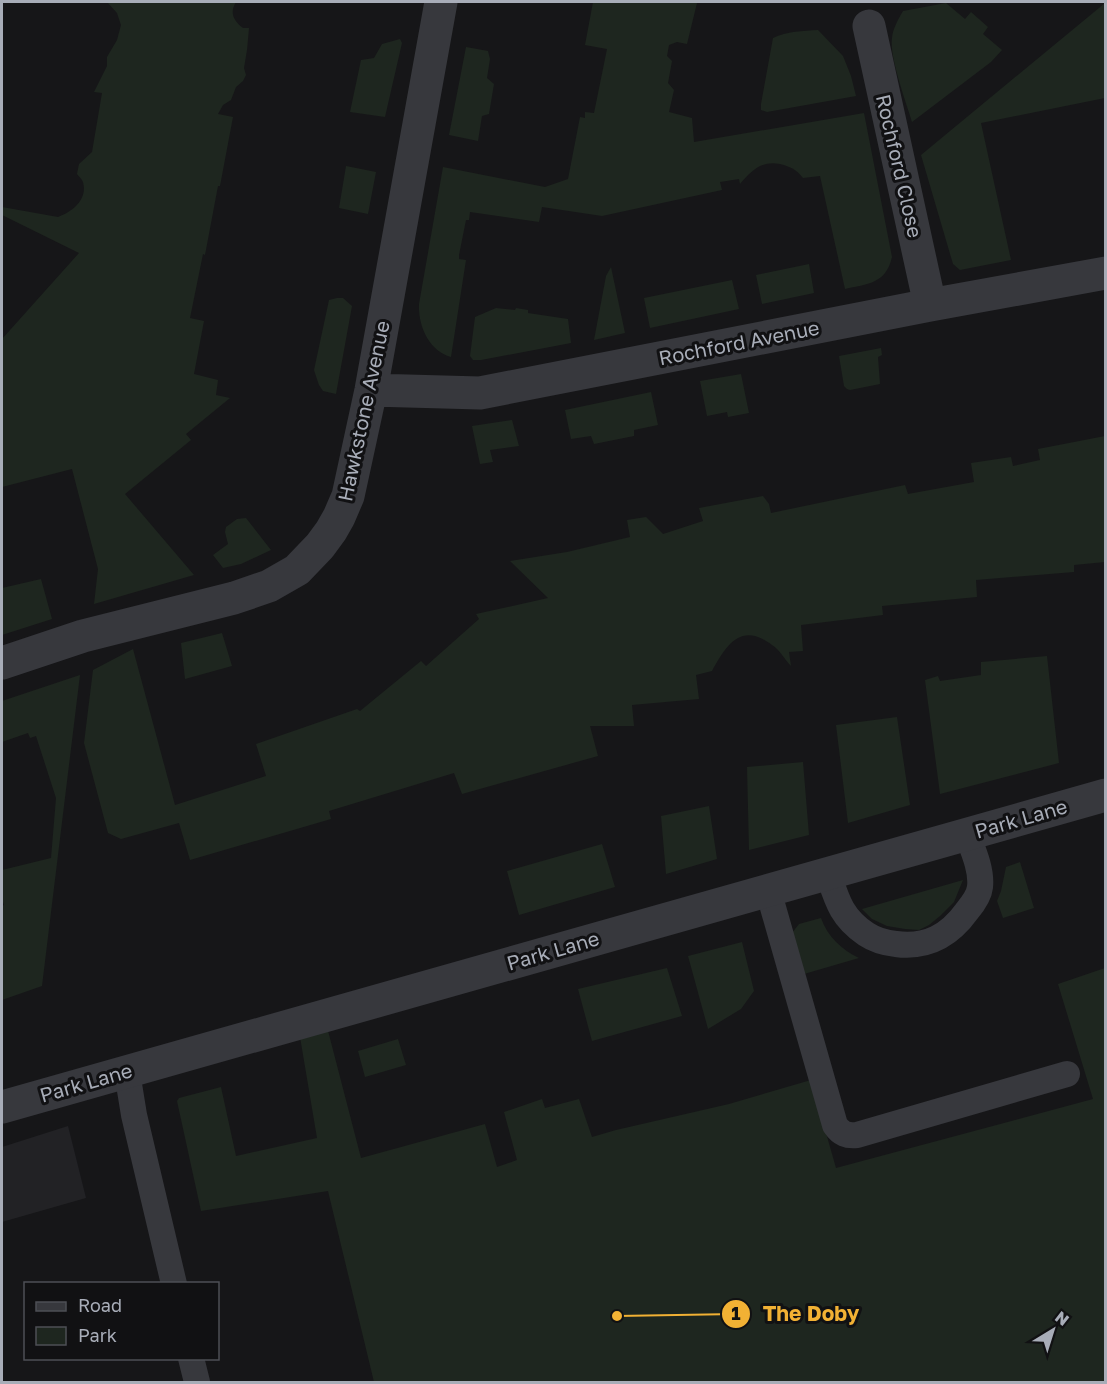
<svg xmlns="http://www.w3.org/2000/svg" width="1107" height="1384" font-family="'Golos Text',sans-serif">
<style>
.built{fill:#222225}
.green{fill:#1e261f}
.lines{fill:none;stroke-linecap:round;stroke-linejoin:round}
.lane{stroke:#37383d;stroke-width:26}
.street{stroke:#37383d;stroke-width:33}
.labels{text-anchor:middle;stroke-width:6;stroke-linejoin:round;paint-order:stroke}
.street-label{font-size:20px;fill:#a8adb8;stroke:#111113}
.leader{fill:none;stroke:#f2b134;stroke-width:2}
.callout-dot{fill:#f2b134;stroke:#111113;stroke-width:2}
.mark-label{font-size:18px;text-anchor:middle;font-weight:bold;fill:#111}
.callout-label{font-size:21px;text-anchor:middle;font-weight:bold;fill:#f2b134;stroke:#111113;stroke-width:6;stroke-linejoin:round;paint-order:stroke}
</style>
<rect width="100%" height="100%" fill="#161618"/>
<path class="built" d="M 68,1126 L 86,1198 L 2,1222 L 2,1147 Z"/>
<path class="green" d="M 107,2 L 236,2 C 229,13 234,21 243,28 L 249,28 L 247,50 L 244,68 L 246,75 L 243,81 L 236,87 L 231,100 L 223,105 L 218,114 L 233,117 L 220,186 L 218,186 L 205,255 L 203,254 L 190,318 L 204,321 L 194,374 L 218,380 L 216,395 L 230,398 L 186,434 L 191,440 L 125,494 L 194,575 L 94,604 L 98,569 L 72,469 L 2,487 L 2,339 L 79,253 L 2,215 L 2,207 L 58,217 C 72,212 88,200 83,182 C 82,179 79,177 77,174 L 79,164 L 92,152 L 102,93 L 94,92 L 107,66 L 107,57 L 117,40 L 121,25 L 117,13 Z
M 593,2 L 688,2 L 697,3 L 687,44 L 677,42 L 669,45 L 667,56 L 672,61 L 668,83 L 674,90 L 669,112 L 692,118 L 694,142 L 864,113 L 892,257 C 886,284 867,284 845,289 L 820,176 L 803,178 C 796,169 791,167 780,164 C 762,160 751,171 740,184 L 739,179 L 720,182 L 722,190 L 602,216 L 542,207 L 539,222 L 470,212 L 469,220 L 466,220 L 459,255 L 459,259 L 466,260 L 451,357 C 429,351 418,326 419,304 L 443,167 L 545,187 L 568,179 L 580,117 L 585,118 L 585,112 L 594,113 L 607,49 L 585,45 Z
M 946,3 L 965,19 L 971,12 L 988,27 L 983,34 L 1002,50 L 991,62 L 912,122 C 906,102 889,56 892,38 C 893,28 898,20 903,11 Z
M 1105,3 L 1105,98 L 981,123 L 1011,260 L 960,270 L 953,264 L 921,155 Z
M 818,30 L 843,56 L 851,76 L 856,96 L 767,112 L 761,110 L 761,104 L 773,38 C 787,31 803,31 818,30 Z
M 400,39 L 402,43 L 385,117 L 350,112 L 361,60 L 374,58 L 382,44 Z
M 466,47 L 488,51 L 490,59 L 487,78 L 494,84 L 489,114 L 482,116 L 478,141 L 449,135 Z
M 346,166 L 376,172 L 368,214 L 339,208 Z
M 809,264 L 814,293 L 762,304 L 756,275 Z
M 611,267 L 625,333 L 594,340 L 606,276 Z
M 732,280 L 739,309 L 650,328 L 644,298 Z
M 337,298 L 343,298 L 352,306 L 336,394 L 323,391 L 319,385 L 314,370 L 329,300 Z
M 496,308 L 515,310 L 516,308 L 528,310 L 528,313 L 568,319 L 571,343 L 481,360 L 473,360 L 470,356 L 475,317 Z
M 881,348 L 882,355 L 878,357 L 880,384 L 850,390 L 847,389 L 844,386 L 839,356 Z
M 741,374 L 749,413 L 728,417 L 727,412 L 707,416 L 700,381 Z
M 651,392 L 658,425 L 634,430 L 634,436 L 594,444 L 591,436 L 571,439 L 565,410 Z
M 512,420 L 519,446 L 490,450 L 493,462 L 480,464 L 472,426 Z
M 1105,436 L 1105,562 L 1074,565 L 1074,572 L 976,580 L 977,597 L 882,606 L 883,615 L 801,625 L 803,651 L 789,652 L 791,666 C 785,660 780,650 772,645 C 741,622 727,644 712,671 L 696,675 L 699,699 L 632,705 L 634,726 L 590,726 L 598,756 L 462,794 L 454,773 L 329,811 L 331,819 L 190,860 L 179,823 L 121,839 L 108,833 L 84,743 L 93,670 L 133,649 L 175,805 L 266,776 L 256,744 L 357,709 L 360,711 L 421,661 L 426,666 L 479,619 L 476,614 L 548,598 L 510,561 L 567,552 L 630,537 L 627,520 L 646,517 L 663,534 L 703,521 L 699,508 L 763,496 L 769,504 L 771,513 L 905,485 L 908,494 L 974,482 L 971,463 L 1011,457 L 1013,466 L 1040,460 L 1038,449 Z
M 246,518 L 271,550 L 241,564 L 223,568 L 213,555 L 228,544 L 225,532 L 226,527 L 237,519 Z
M 41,579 L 52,619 L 2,635 L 2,588 Z
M 222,633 L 232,666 L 185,679 L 181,643 Z
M 1047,656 L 1059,763 L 940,794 L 925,680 L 938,676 L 940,681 L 981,675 L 981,662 Z
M 80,675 L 42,986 L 2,1000 L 2,906 L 4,905 L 2,899 L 2,870 L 51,858 L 56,798 L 36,736 L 30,738 L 28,733 L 2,742 L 2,701 Z
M 897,717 L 910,805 L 848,823 L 836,725 Z
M 803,762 L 809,835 L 749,850 L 747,767 Z
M 709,806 L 717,859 L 666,874 L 661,816 Z
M 602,844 L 615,887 L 519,915 L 507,871 Z
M 1020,862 L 1034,908 L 1003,918 L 997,901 L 1001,891 L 1006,867 Z
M 963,880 L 954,902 L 940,916 L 929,925 L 919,930 L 905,929 L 887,926 L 872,919 L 862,909 Z
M 821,918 C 827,936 842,950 859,958 L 804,974 L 792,933 L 799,924 Z
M 742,942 L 754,991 L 741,1009 L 708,1029 L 688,956 Z
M 667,968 L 682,1016 L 592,1041 L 578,989 Z
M 1105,968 L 1105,1382 L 374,1382 L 328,1191 L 201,1211 L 177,1101 L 179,1098 L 221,1087 L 236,1156 L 317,1138 L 299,1031 L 326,1023 L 361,1158 L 485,1124 L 497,1167 L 517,1160 L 504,1112 L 542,1099 L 545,1108 L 579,1099 L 592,1137 L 616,1130 L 729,1104 L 811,1080 L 836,1168 L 1093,1099 L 1058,984 Z
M 398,1039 L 406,1065 L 365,1077 L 358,1051 Z"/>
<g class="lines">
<path class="lane" d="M 828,873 C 837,900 841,917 866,934 C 875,940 885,943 896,944 C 927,948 949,936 967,911 C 972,905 979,896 980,887 C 982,870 973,850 967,834
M 768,890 L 835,1125 C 841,1134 847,1136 857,1135 L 1067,1074
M 127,1072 L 134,1115 L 174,1284
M 191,1358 L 197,1382"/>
<path class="street" d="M 869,26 L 930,305
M 371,390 L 480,393 L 930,305 L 1106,273
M 2,663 L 83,636 L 234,598 L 269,586 L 297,570 L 320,546 L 331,531 L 339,517 L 348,496 L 371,390 L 441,2
M 2,1107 L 1106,795"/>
</g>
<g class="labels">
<g class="street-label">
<text transform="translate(899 166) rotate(77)" y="7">Rochford Close</text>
<text transform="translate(739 343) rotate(-11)" y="7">Rochford Avenue</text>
<text transform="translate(364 411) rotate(-78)" y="7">Hawkstone Avenue</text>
<text transform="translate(1021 819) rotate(-16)" y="7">Park Lane</text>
<text transform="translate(553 951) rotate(-16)" y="7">Park Lane</text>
<text transform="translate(86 1083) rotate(-16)" y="7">Park Lane</text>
</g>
</g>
<path class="leader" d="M617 1316L736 1314"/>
<g class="callout-dot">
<circle cx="617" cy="1316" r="6"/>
<circle cx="736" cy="1314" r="15"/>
</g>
<g class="mark-label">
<text x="736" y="1320">1</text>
</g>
<g class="callout-label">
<text x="811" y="1321">The Doby</text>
</g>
<rect width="1107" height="1384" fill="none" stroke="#a8adb8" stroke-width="6"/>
<rect x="24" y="1282" width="195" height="78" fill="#111113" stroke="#4d4f55" stroke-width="1.5"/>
<rect x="36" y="1302" width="30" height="9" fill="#37383d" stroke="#4d4f55" stroke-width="1.5"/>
<text x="78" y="1312" font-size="18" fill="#a8adb8">Road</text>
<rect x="36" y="1327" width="30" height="18" fill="#1e261f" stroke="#4d4f55" stroke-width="1.5"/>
<text x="78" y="1342" font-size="18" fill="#a8adb8">Park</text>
<g transform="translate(1053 1330) rotate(38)" stroke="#111113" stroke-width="4.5" paint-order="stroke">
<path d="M0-4.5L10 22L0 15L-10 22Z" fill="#a8adb8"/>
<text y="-9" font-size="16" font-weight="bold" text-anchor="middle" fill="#a8adb8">N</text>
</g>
</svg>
